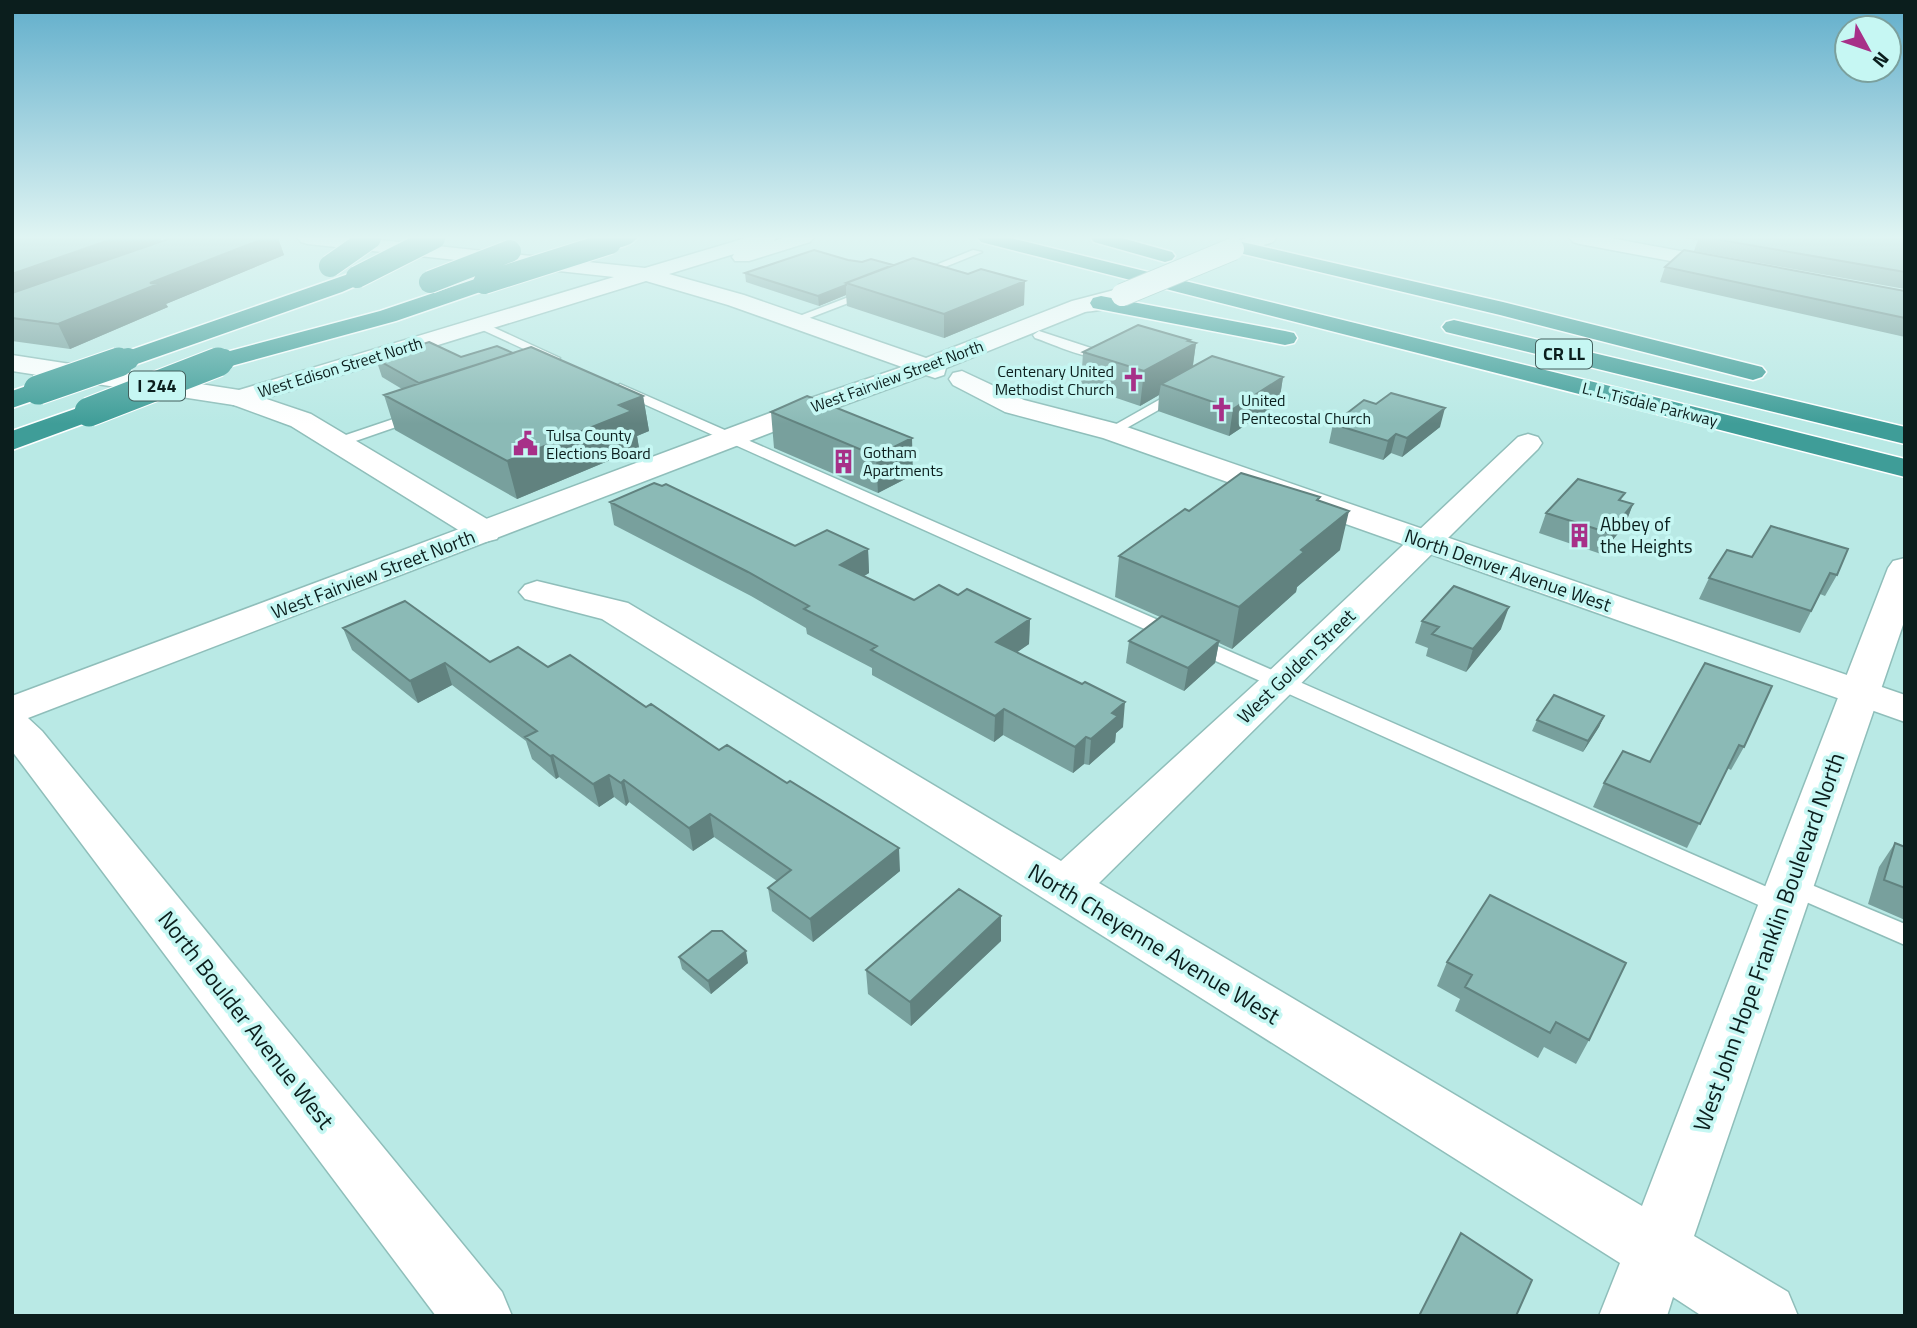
<svg xmlns="http://www.w3.org/2000/svg" width="1917" height="1328" font-family="'Titillium Web',sans-serif">
<style>
.lines{fill:none;stroke-linecap:round;stroke-linejoin:round}
.lane-casing{stroke:#8fbeba;stroke-width:3}
.street-casing{stroke:#8fbeba;stroke-width:3}
.secondary-casing{stroke:#8fbeba;stroke-width:3}
.highway-casing{stroke:#fff;stroke-width:3}
.lane{fill:#fff;fill-rule:evenodd}
.street{fill:#fff;fill-rule:evenodd}
.secondary{fill:#fff;fill-rule:evenodd}
.highway{fill:#3f9d98;fill-rule:evenodd}
.secondary-bridge-casing{stroke:#8fbeba;stroke-width:24;stroke-linecap:butt}
.highway-bridge-far1-casing{stroke:#fff;stroke-width:24;stroke-linecap:butt}
.highway-bridge-casing{stroke:#fff;stroke-width:31;stroke-linecap:butt}
.secondary-bridge{stroke:#fff;stroke-width:22}
.highway-bridge-far1{stroke:#3f9d98;stroke-width:22}
.highway-bridge{stroke:#3f9d98;stroke-width:29}
.wall{fill:#78a09d}
.shaded-wall{fill:#61827f}
.building{fill:#8bbab6;stroke:#61827f;stroke-width:2}
.labels{text-anchor:middle;stroke-width:7;stroke-linejoin:round;paint-order:stroke}
.far-street-label{font-size:16px;fill:#0b1e1d;stroke:#c6f7f3}
.far-poi-label{font-size:16px;fill:#0b1e1d;stroke:#c6f7f3;text-anchor:start}
.shield{fill:#c6f7f3;stroke:#435f5d;stroke-width:2}
.shield-label{font-size:18px;font-weight:bold;fill:#0b1e1d}
.poi-label{font-size:19px;fill:#0b1e1d;stroke:#c6f7f3;text-anchor:start}
.street-label{font-size:19px;fill:#0b1e1d;stroke:#c6f7f3}
.near-street-label{font-size:23px;fill:#0b1e1d;stroke:#c6f7f3}
</style>
<rect width="100%" height="100%" fill="#b9e9e5"/>
<g class="lines">
<defs>
<path id="lane" d="M 973,250 L 982,252 L 920,277 L 911,275 Z
M 867,290 L 877,292 L 799,322 L 789,320 Z
M 476,323 L 484,323 L 560,358 L 558,361 L 550,361 L 476,327 Z
M 1039,331 L 1097,350 L 1111,348 L 1117,352 C 1097,367 1057,345 1035,338 L 1033,335 Z
M 620,384 L 1792,898 L 1795,905 L 1792,912 L 1783,914 L 1774,912 L 615,391 L 613,388 Z
M 1180,388 L 1187,392 L 1185,395 L 1116,434 L 1106,434 L 1104,431 Z
M 417,411 L 422,412 L 422,418 L 344,445 L 339,446 L 332,442 L 334,439 Z
M 1790,876 L 1905,924 L 1905,945 L 1781,891 L 1778,885 L 1781,879 Z"/>
<path id="street" d="M 1570,238 L 1610,238 L 1729,260 L 1736,262 L 1739,266 L 1736,270 L 1729,272 L 1580,244 L 1573,242 Z
M 240,390 L 311,414 L 497,525 L 501,532 L 497,539 L 485,542 L 473,539 L 291,426 L 231,404 L 227,398 L 231,392 Z
M 1528,434 L 1538,437 L 1542,443 L 1538,449 L 1099,883 L 1642,1206 L 1888,568 L 1893,561 L 1905,558 L 1905,619 L 1694,1236 L 1788,1292 L 1798,1316 L 1702,1316 L 1673,1297 L 1667,1316 L 1599,1316 L 1620,1263 L 602,619 L 525,599 L 519,592 L 525,585 L 537,581 L 628,603 L 1061,861 L 1266,674 L 1518,437 Z"/>
<path id="secondary" d="M 298,238 L 361,238 L 645,268 L 746,238 L 776,238 L 774,241 L 783,238 L 813,238 L 810,242 L 749,261 L 735,261 L 732,257 L 734,254 L 669,274 L 744,295 L 926,358 L 1072,301 L 1122,288 L 1130,290 L 1133,295 C 1124,308 1100,310 1085,312 L 946,368 L 944,375 L 935,378 L 926,375 L 822,413 L 28,718 L 42,731 L 502,1292 L 512,1316 L 436,1316 L 12,751 L 12,696 L 802,401 L 902,367 L 728,305 L 646,281 L 240,406 L 12,371 L 12,355 L 239,390 L 614,277 L 308,244 L 301,242 Z
M 1247,238 L 1276,238 L 1273,242 L 1233,255 L 1226,253 L 1223,249 L 1226,245 Z
M 962,371 L 1024,400 L 1121,425 L 1905,695 L 1905,722 L 1103,438 L 1005,412 L 953,385 L 949,379 L 953,373 Z"/>
<path id="highway" d="M 607,238 L 637,238 C 631,247 613,250 603,247 L 600,243 Z
M 978,238 L 1011,238 L 1905,459 L 1905,477 L 981,242 Z
M 1091,238 L 1122,238 L 1172,252 L 1175,256 L 1172,260 L 1165,262 L 1094,242 Z
M 1238,241 L 1503,302 L 1762,367 L 1766,372 L 1762,377 L 1753,380 L 1500,315 L 1231,251 L 1228,247 L 1231,243 Z
M 357,271 L 365,272 L 368,277 L 365,282 L 342,292 L 137,364 L 128,367 L 119,364 L 115,359 L 119,354 Z
M 484,276 L 492,278 L 495,283 L 492,288 L 396,321 L 224,368 L 215,365 L 211,360 L 215,355 L 380,311 Z
M 1101,296 L 1285,331 L 1294,333 L 1297,338 L 1294,343 L 1285,345 L 1093,308 L 1090,303 L 1093,298 Z
M 1454,320 L 1905,427 L 1905,444 L 1446,332 L 1442,327 L 1446,322 Z
M 38,382 L 47,384 L 51,390 L 47,396 L 12,408 L 12,391 Z
M 89,404 L 99,406 L 103,412 L 99,418 L 12,450 L 12,431 Z"/>
</defs>
<use href="#lane" class="lane-casing"/>
<use href="#street" class="street-casing"/>
<use href="#secondary" class="secondary-casing"/>
<use href="#highway" class="highway-casing"/>
<use href="#lane" class="lane"/>
<use href="#street" class="street"/>
<use href="#secondary" class="secondary"/>
<use href="#highway" class="highway"/>
<defs>
<path id="secondary-bridge" d="M 1122,295 L 1233,249"/>
<path id="highway-bridge-far1" d="M 330,266 L 370,238
M 357,277 L 434,238
M 430,282 L 510,251
M 484,283 L 610,243
M 114,364 L 128,359
M 214,364 L 224,360"/>
<path id="highway-bridge" d="M 38,390 L 119,362
M 89,412 L 218,362"/>
</defs>
<use href="#secondary-bridge" class="secondary-bridge-casing"/>
<use href="#highway-bridge-far1" class="highway-bridge-far1-casing"/>
<use href="#highway-bridge" class="highway-bridge-casing"/>
<use href="#secondary-bridge" class="secondary-bridge"/>
<use href="#highway-bridge-far1" class="highway-bridge-far1"/>
<use href="#highway-bridge" class="highway-bridge"/>
</g>
<path class="wall" d="M 12,238 L 160,238 L 161,241 L 171,238 L 278,238 L 284,255 L 166,304 L 168,307 L 70,349 L 12,341 Z
M 1684,238 L 1905,238 L 1905,289 L 1694,251 L 1698,240 Z
M 848,260 L 1024,305 L 944,338 L 847,306 L 846,295 L 819,306 L 746,282 L 745,273 Z
M 1665,267 L 1905,291 L 1905,337 L 1660,282 Z
M 1190,341 L 1196,343 L 1193,366 L 1283,377 L 1279,403 L 1229,436 L 1158,411 L 1159,395 L 1140,406 L 1081,386 L 1083,352 Z
M 513,353 L 643,396 L 649,431 L 637,436 L 639,448 L 517,499 L 395,430 L 384,395 L 402,389 L 382,377 L 376,359 L 461,357 Z
M 807,396 L 913,475 L 878,493 L 774,448 L 771,412 Z
M 1333,424 L 1440,427 L 1402,457 L 1391,453 L 1383,460 L 1329,443 Z
M 1320,497 L 1319,500 L 1340,550 L 1297,587 L 1296,592 L 1232,649 L 1219,643 L 1215,663 L 1184,691 L 1126,663 L 1129,641 L 1160,617 L 1115,597 L 1119,556 L 1189,511 Z
M 1622,501 L 1633,504 L 1625,525 L 1601,554 L 1539,533 L 1546,513 Z
M 610,502 L 795,546 L 868,549 L 869,573 L 864,576 L 914,600 L 958,595 L 1030,619 L 1029,644 L 1017,652 L 1123,727 L 1116,733 L 1115,742 L 1089,765 L 1084,764 L 1073,773 L 1003,735 L 994,742 L 872,675 L 872,668 L 807,634 L 806,628 L 751,596 L 614,525 Z
M 1771,526 L 1837,575 L 1825,596 L 1820,594 L 1800,633 L 1699,599 L 1709,578 L 1752,557 Z
M 1422,621 L 1501,629 L 1466,672 L 1426,656 L 1428,648 L 1415,643 Z
M 343,628 L 490,662 L 548,667 L 646,707 L 900,871 L 813,942 L 772,911 L 768,888 L 777,881 L 714,837 L 693,851 L 629,802 L 626,806 L 614,797 L 599,807 L 559,777 L 556,779 L 532,759 L 526,741 L 452,685 L 418,703 L 352,650 Z
M 1705,663 L 1744,747 L 1731,770 L 1727,768 L 1687,848 L 1593,807 L 1604,783 L 1650,762 Z
M 1604,716 L 1599,727 L 1583,752 L 1532,731 L 1537,720 Z
M 1895,843 L 1905,847 L 1905,920 L 1868,904 L 1879,867 Z
M 1001,941 L 911,1026 L 868,994 L 866,970 Z
M 679,957 L 748,963 L 711,994 L 682,969 Z
M 1447,962 L 1589,1040 L 1576,1064 L 1544,1047 L 1538,1058 L 1455,1011 L 1460,999 L 1437,986 Z"/>
<path class="shaded-wall" d="M 115,238 L 160,238 L 163,245 L 12,301 L 12,274 Z
M 265,238 L 278,238 L 284,255 L 166,304 L 168,307 L 70,349 L 58,324 L 150,283 Z
M 1025,281 L 1024,305 L 944,338 L 944,314 Z
M 846,285 L 846,295 L 819,306 L 818,296 Z
M 1190,340 L 1189,347 L 1196,343 L 1191,377 L 1161,384 L 1159,395 L 1140,406 L 1144,371 Z
M 1283,377 L 1279,403 L 1229,436 L 1233,409 Z
M 643,396 L 649,431 L 637,436 L 639,448 L 517,499 L 507,461 L 619,405 Z
M 1445,408 L 1440,427 L 1402,457 L 1407,438 Z
M 1396,434 L 1391,453 L 1383,460 L 1388,441 Z
M 912,438 L 913,475 L 878,493 L 876,456 Z
M 1633,504 L 1625,525 L 1601,554 L 1609,533 Z
M 1349,511 L 1340,550 L 1297,587 L 1296,592 L 1232,649 L 1239,607 L 1301,550 Z
M 868,549 L 869,573 L 842,589 L 840,565 Z
M 1509,607 L 1501,629 L 1466,672 L 1473,649 Z
M 1030,619 L 1029,644 L 996,667 L 996,642 Z
M 1219,641 L 1215,663 L 1184,691 L 1188,668 Z
M 445,663 L 452,685 L 418,703 L 410,681 Z
M 1125,702 L 1123,727 L 1116,733 L 1115,742 L 1089,765 L 1091,739 L 1112,713 Z
M 1004,709 L 1003,735 L 994,742 L 995,716 Z
M 1604,716 L 1599,727 L 1583,752 L 1588,741 Z
M 1086,737 L 1084,764 L 1073,773 L 1075,747 Z
M 553,755 L 559,777 L 556,779 L 550,756 Z
M 609,775 L 614,797 L 599,807 L 593,784 Z
M 624,780 L 629,802 L 626,806 L 621,783 Z
M 710,814 L 714,837 L 693,851 L 689,828 Z
M 899,848 L 900,871 L 813,942 L 810,919 Z
M 1001,916 L 1001,941 L 911,1026 L 910,1002 Z
M 746,951 L 748,963 L 711,994 L 708,981 Z"/>
<path class="building" d="M 12,238 L 115,238 L 12,274 Z
M 171,238 L 265,238 L 150,283 L 158,284 L 58,324 L 12,318 L 12,293 Z
M 1709,238 L 1905,238 L 1905,272 Z
M 814,250 L 848,260 L 862,262 L 871,259 L 893,265 L 846,283 L 846,285 L 818,296 L 745,273 Z
M 1684,250 L 1905,291 L 1905,318 L 1665,267 Z
M 913,258 L 968,274 L 981,269 L 1025,281 L 944,314 L 846,283 Z
M 1138,325 L 1190,340 L 1188,341 L 1196,343 L 1144,371 L 1083,352 Z
M 429,342 L 461,357 L 497,346 L 513,353 L 419,383 L 376,359 Z
M 531,347 L 643,396 L 619,405 L 632,411 L 507,461 L 384,395 Z
M 1212,356 L 1283,377 L 1233,409 L 1161,384 Z
M 1391,393 L 1445,408 L 1407,438 L 1396,434 L 1388,441 L 1333,424 L 1364,400 L 1376,404 Z
M 807,396 L 912,438 L 876,456 L 771,412 Z
M 1241,473 L 1320,497 L 1317,500 L 1349,511 L 1301,550 L 1304,552 L 1239,607 L 1119,556 L 1185,509 L 1189,511 Z
M 1578,479 L 1625,493 L 1619,500 L 1633,504 L 1609,533 L 1546,513 Z
M 654,483 L 662,486 L 666,484 L 795,546 L 827,530 L 868,549 L 840,565 L 914,600 L 939,585 L 958,595 L 967,589 L 1030,619 L 996,642 L 1082,684 L 1085,682 L 1125,702 L 1112,713 L 1118,716 L 1091,739 L 1086,737 L 1075,747 L 1004,709 L 995,716 L 871,650 L 877,646 L 804,609 L 809,606 L 748,572 L 610,502 Z
M 1771,526 L 1848,549 L 1837,575 L 1830,573 L 1811,611 L 1709,578 L 1727,550 L 1752,557 Z
M 1454,586 L 1509,607 L 1473,649 L 1432,634 L 1439,627 L 1422,621 Z
M 405,601 L 490,662 L 518,647 L 548,667 L 570,655 L 646,707 L 651,704 L 719,750 L 727,745 L 787,783 L 790,781 L 899,848 L 810,919 L 768,888 L 791,870 L 710,814 L 689,828 L 624,780 L 621,783 L 609,775 L 593,784 L 553,755 L 550,756 L 525,737 L 537,731 L 445,663 L 410,681 L 343,628 Z
M 1162,616 L 1219,641 L 1188,668 L 1129,641 Z
M 1705,663 L 1772,686 L 1744,747 L 1739,745 L 1700,824 L 1604,783 L 1623,751 L 1650,762 Z
M 1554,695 L 1604,716 L 1588,741 L 1537,720 Z
M 1895,843 L 1905,847 L 1905,888 L 1884,880 Z
M 959,889 L 1001,916 L 910,1002 L 866,970 Z
M 1490,895 L 1626,963 L 1589,1040 L 1556,1022 L 1550,1033 L 1465,987 L 1472,975 L 1447,962 Z
M 712,931 L 722,931 L 746,951 L 708,981 L 679,957 Z
M 1461,1233 L 1532,1280 L 1516,1316 L 1419,1316 Z"/>
<linearGradient id="sky" x2="0" y2="1"><stop stop-color="#61aecb"/><stop offset="0.56" stop-color="#e0f5f3"/><stop offset="1" stop-color="#e0f5f3" stop-opacity="0"/></linearGradient>
<rect width="1917" height="424" fill="url(#sky)"/>
<defs>
<symbol id="church-bare" viewBox="-9 -9 18 18"><path d="M-1.2-6h2.4v3.5h3.3v2.4h-3.3V6h-2.4V-.1h-3.3v-2.4h3.3Z" fill="#a73088" stroke="#c6f7f3" stroke-width="2.5" paint-order="stroke"/></symbol>
<symbol id="civic-bare" viewBox="-9 -9 18 18"><path d="M-.6-6.5H3V-4.5H.6V-3L4-1V1h2V6H-6V1h2V-1L-.6-3ZM-1.2 2.5V6h2.4V2.5Z" fill="#a73088" stroke="#c6f7f3" stroke-width="2.5" paint-order="stroke"/></symbol>
<symbol id="building-bare" viewBox="-9 -9 18 18"><path d="M-4-6H4V6H1V3H-1V6H-4ZM-2.5-4.3h1.7v1.8h-1.7ZM.8-4.3h1.7v1.8H.8ZM-2.5-1h1.7V.8h-1.7ZM.8-1h1.7V.8H.8Z" fill="#a73088" stroke="#c6f7f3" stroke-width="2.5" paint-order="stroke"/></symbol>
</defs>
<g fill-rule="evenodd">
<use href="#church-bare" x="1116" y="362" width="35" height="35"/>
<use href="#church-bare" x="1204" y="392" width="35" height="35"/>
<use href="#civic-bare" x="508" y="426" width="35" height="35"/>
<use href="#building-bare" x="826" y="444" width="35" height="35"/>
<use href="#building-bare" x="1562" y="518" width="35" height="35"/>
</g>
<g class="labels">
<g class="far-street-label">
<text transform="translate(340 367) rotate(-17)" y="6">West Edison Street North</text>
<text transform="translate(897 376) rotate(-20)" y="6">West Fairview Street North</text>
<text transform="translate(1650 404) rotate(14)" y="6">L. L. Tisdale Parkway</text>
</g>
<g class="far-poi-label">
<text x="1114" y="377" text-anchor="end">Centenary United<tspan x="1114" dy="18">Methodist Church</tspan></text>
<text x="1241" y="406">United<tspan x="1241" dy="18">Pentecostal Church</tspan></text>
<text x="546" y="441">Tulsa County<tspan x="546" dy="18">Elections Board</tspan></text>
<text x="863" y="458">Gotham<tspan x="863" dy="18">Apartments</tspan></text>
</g>
<g class="shield">
<rect x="1536" y="339.5" width="56" height="29" rx="5"/>
<rect x="129" y="371.5" width="56" height="29" rx="5"/>
</g>
<g class="shield-label">
<text x="1564" y="360">CR LL</text>
<text x="157" y="392">I 244</text>
</g>
<g class="poi-label">
<text x="1600" y="531">Abbey of<tspan x="1600" dy="22">the Heights</tspan></text>
</g>
<g class="street-label">
<text transform="translate(1508 570) rotate(19)" y="7">North Denver Avenue West</text>
<text transform="translate(373 574) rotate(-21)" y="7">West Fairview Street North</text>
<text transform="translate(1296 666) rotate(-44)" y="7">West Golden Street</text>
</g>
<g class="near-street-label">
<text transform="translate(1769 942) rotate(-70)" y="8">West John Hope Franklin Boulevard North</text>
<text transform="translate(1154 944) rotate(31)" y="8">North Cheyenne Avenue West</text>
<text transform="translate(246 1020) rotate(52)" y="8">North Boulder Avenue West</text>
</g>
</g>
<rect width="1917" height="1328" fill="none" stroke="#0b1e1d" stroke-width="28"/>
<g transform="translate(1868 49) rotate(130)"><circle r="33" fill="#c6f7f3" stroke="#7ba09d" stroke-width="2"/>
<path d="M0-5L12 26L0 18L-12 26Z" fill="#a73088"/>
<text y="-10" font-size="19" font-weight="bold" text-anchor="middle" fill="#0b1e1d">N</text>
</g>
</svg>
